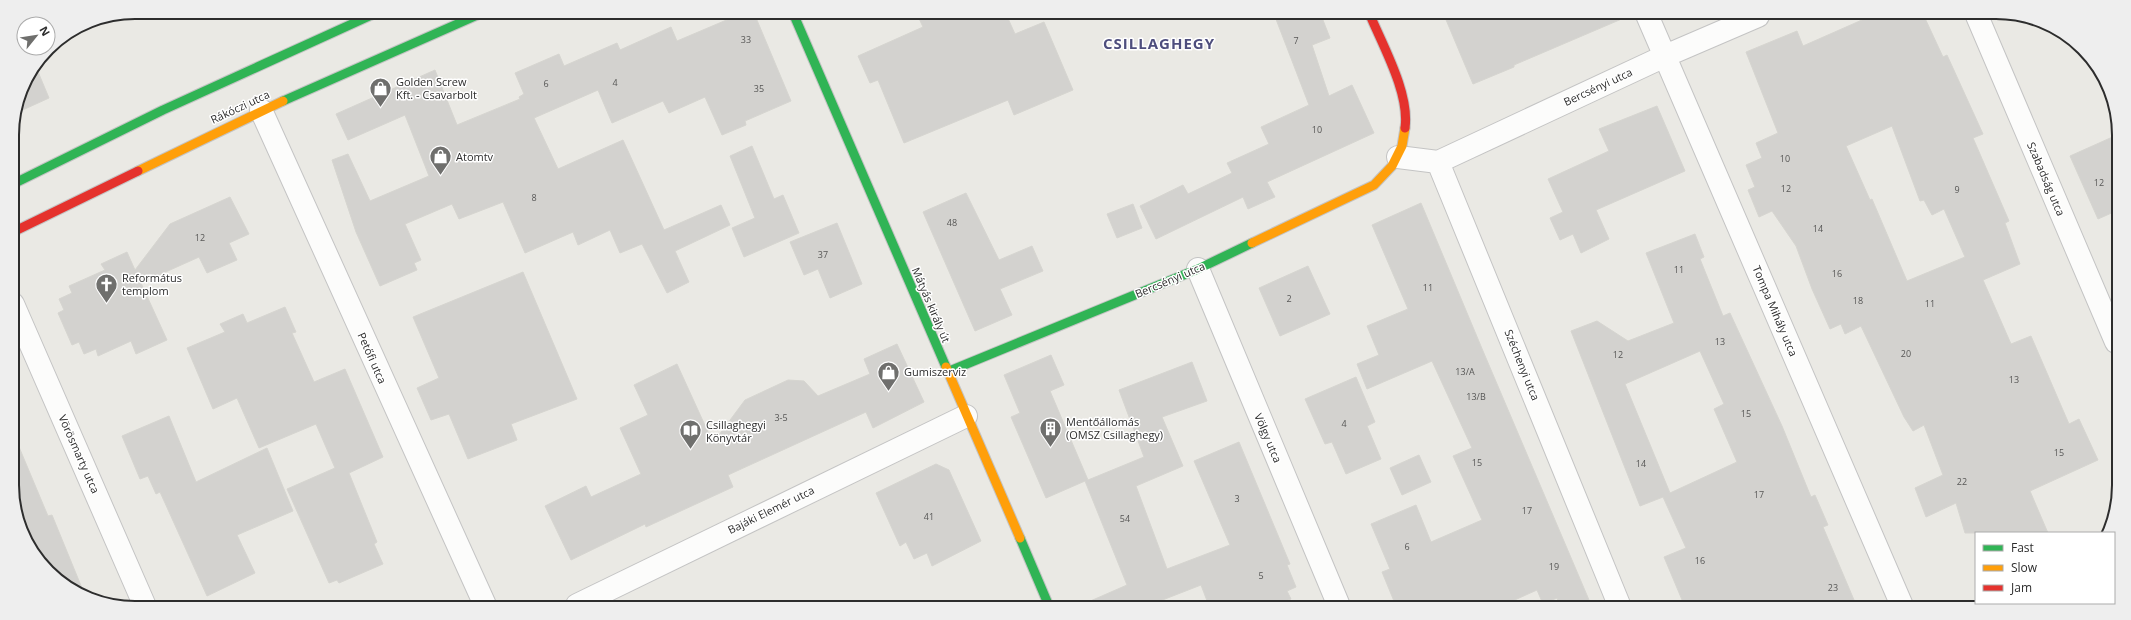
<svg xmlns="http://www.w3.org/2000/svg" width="2131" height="620" font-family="'Open Sans',sans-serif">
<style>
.building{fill:#d3d2cf;stroke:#d6d5d0;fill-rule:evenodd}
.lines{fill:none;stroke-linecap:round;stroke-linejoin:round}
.street-casing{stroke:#c4c4c4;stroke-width:24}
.fast-casing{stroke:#c4c4c4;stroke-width:11}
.slow-casing{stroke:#c4c4c4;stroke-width:11}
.jam-casing{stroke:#c4c4c4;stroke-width:11}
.street{stroke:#fcfcfb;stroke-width:22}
.fast{stroke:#30b455;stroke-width:9}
.slow{stroke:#ff9f0a;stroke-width:9}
.jam{stroke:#e5322d;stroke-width:9}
.labels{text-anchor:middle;stroke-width:3;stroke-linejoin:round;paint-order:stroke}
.number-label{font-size:9px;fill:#575756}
.poi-label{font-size:11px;fill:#2d2d2d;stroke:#fff;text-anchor:start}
.street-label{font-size:11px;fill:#2d2d2d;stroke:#fff}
.district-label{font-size:15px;font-weight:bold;letter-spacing:1px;fill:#4e4e7d;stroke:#fff}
.rim{fill:none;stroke:#2d2d2d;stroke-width:2}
</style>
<rect width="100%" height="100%" fill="#eae9e4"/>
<path class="building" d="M 743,13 L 754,13 L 791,101 L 745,121 L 746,125 L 722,135 L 705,97 L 669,113 L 663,101 L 612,123 L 598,90 L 534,118 L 558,169 L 623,140 L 664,230 L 721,205 L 730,225 L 675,251 L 689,282 L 667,293 L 642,244 L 620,253 L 610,230 L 578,245 L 573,232 L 525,253 L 503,202 L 459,219 L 452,204 L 405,224 L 421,260 L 414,263 L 417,270 L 380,286 L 356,232 L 332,160 L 348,154 L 370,201 L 429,176 L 405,115 L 348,140 L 336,114 L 435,70 L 457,125 L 520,99 L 519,97 L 524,94 L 515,73 L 559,54 L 564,66 L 617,43 L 620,50 L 671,27 L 677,41 Z
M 917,14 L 1006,14 L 1015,34 L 1044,22 L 1073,90 L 1014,115 L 1008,100 L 904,143 L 878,80 L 870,83 L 858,56 L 923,27 Z
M 1274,14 L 1321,15 L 1330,38 L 1312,45 L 1329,96 L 1352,85 L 1374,133 L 1267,182 L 1275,197 L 1248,209 L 1243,197 L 1156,239 L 1140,206 L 1183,185 L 1188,194 L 1232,173 L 1227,163 L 1269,144 L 1261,127 L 1309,105 Z
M 1444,15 L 1631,15 L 1514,65 L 1514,67 L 1473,84 Z
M 1871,16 L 1924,16 L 1943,57 L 1947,55 L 1983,134 L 1973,138 L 2009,221 L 2005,223 L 2020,264 L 1983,280 L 2011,344 L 2031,336 L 2069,424 L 2079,419 L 2098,460 L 2030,491 L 2048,533 L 1965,533 L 1956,503 L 1926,517 L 1915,488 L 1943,475 L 1924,425 L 1913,431 L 1904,417 L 1861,326 L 1845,334 L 1841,324 L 1830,329 L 1812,289 L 1796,246 L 1772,211 L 1759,217 L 1748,190 L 1755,187 L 1746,165 L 1762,158 L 1756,143 L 1778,133 L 1746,52 L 1797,31 L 1803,46 ZM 1892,126 L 1920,201 L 1924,200 L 1932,215 L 1944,209 L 1965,257 L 1907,281 L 1872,199 L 1870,200 L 1846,146 Z
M 36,67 L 49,98 L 16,113 L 21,88 Z
M 1657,106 L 1685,171 L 1596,210 L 1609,239 L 1581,253 L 1573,234 L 1560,240 L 1550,218 L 1563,212 L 1548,179 L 1609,151 L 1599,129 Z
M 2117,135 L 2116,211 L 2098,219 L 2070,156 Z
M 752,146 L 774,199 L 783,195 L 799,233 L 744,257 L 732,228 L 755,218 L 730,156 Z
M 966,193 L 999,260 L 1032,246 L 1043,271 L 1000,289 L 1012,315 L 975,331 L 923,212 Z
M 230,197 L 249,234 L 229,243 L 237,260 L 207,273 L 199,257 L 141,283 L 167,340 L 136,354 L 131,341 L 98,356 L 96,349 L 84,354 L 79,342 L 72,345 L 58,313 L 64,310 L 59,299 L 72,293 L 69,286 L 105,270 L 101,264 L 127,252 L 135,270 L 170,224 Z
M 1421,203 L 1483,351 L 1592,607 L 1560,607 L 1557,598 L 1543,604 L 1537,590 L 1499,607 L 1396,606 L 1382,572 L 1390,569 L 1371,524 L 1416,505 L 1431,542 L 1482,520 L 1453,456 L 1472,448 L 1432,361 L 1367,389 L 1357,364 L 1379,355 L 1367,326 L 1408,309 L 1372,225 Z
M 1133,204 L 1142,228 L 1117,238 L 1107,214 Z
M 837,223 L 862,284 L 830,298 L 818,269 L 804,275 L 790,242 Z
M 1695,234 L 1704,257 L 1700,259 L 1723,316 L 1730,313 L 1782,426 L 1811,497 L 1815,495 L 1828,525 L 1823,527 L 1857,607 L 1685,607 L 1664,557 L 1686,548 L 1663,497 L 1640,506 L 1571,331 L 1597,321 L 1628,341 L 1674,323 L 1646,253 ZM 1700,351 L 1724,404 L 1714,409 L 1737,462 L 1670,493 L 1625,384 Z
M 1308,266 L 1330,314 L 1280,336 L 1259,288 Z
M 523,272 L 577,399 L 511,424 L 517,440 L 468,459 L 449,414 L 431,420 L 417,388 L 439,378 L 413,317 Z
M 285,307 L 296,332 L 292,333 L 314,382 L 345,369 L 383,457 L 349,473 L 377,542 L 374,544 L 383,564 L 339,583 L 337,580 L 329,583 L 287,489 L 335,468 L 316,424 L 259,448 L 237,398 L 213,409 L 187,348 L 225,332 L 220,324 L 243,314 L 247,323 Z
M 897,344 L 924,402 L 873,428 L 866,412 L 728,475 L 733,487 L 646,527 L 645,524 L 571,560 L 545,506 L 586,486 L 591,497 L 641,474 L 620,428 L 648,415 L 634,385 L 677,364 L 713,443 L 745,400 L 788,380 L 804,381 L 818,396 L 870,374 L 864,359 Z
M 1051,355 L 1064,385 L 1050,391 L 1088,480 L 1144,457 L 1119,390 L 1192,362 L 1207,401 L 1162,417 L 1183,466 L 1136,486 L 1167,569 L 1230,545 L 1194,461 L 1239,442 L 1290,564 L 1287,565 L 1296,587 L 1287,591 L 1291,599 L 1272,606 L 1209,606 L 1201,585 L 1147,606 L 1079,606 L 1127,585 L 1085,481 L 1046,498 L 1011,417 L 1020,413 L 1004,375 Z
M 1356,377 L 1375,422 L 1367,426 L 1381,459 L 1346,474 L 1332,442 L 1325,444 L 1305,399 Z
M 169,416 L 196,482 L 267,448 L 293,511 L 237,535 L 255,573 L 207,596 L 160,492 L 156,494 L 148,476 L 140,479 L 122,436 Z
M 14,435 L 48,516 L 52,515 L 84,593 L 49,572 L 25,539 L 14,508 Z
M 1419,455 L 1431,482 L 1402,495 L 1390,468 Z
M 936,464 L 949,470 L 981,541 L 932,566 L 927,553 L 914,559 L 906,542 L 900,546 L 876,493 Z"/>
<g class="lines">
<defs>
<path id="street" d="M 1647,15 L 1903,608
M 1977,16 L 2116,342
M 261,110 L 485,605
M 1398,157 L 1438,162 L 1620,607
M 1438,162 L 1665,56 L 1758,16
M 1198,269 L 1339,606
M 13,304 L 144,604
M 577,605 L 966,416"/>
<path id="fast" d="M 793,13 L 946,367
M 283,101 L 482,13
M 13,184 L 163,110 L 376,13
M 947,372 L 1198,269 L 1252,243
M 1020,538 L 1049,606"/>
<path id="slow" d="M 138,171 L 283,101
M 1252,243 L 1374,185 L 1392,166 L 1402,146 L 1405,128
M 946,367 L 1020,538"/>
<path id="jam" d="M 1370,15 C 1383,46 1410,94 1405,128
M 13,232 L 138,171"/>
</defs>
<use href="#street" class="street-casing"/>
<use href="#fast" class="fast-casing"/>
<use href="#slow" class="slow-casing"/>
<use href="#jam" class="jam-casing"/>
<use href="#street" class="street"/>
<use href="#fast" class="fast"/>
<use href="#slow" class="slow"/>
<use href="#jam" class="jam"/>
</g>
<defs>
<symbol id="shop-pin" viewBox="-11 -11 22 30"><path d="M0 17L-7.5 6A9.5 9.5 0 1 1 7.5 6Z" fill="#6f6f6d" stroke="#fff"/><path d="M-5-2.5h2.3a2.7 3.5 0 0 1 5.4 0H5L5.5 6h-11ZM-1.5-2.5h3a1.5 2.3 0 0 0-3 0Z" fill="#fff"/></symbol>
<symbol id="church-pin" viewBox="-11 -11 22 30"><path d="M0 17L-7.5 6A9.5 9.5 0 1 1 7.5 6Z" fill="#6f6f6d" stroke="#fff"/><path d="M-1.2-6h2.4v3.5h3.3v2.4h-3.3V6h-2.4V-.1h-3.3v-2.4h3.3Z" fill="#fff"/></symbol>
<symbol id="building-pin" viewBox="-11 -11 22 30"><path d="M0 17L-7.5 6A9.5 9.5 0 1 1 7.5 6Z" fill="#6f6f6d" stroke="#fff"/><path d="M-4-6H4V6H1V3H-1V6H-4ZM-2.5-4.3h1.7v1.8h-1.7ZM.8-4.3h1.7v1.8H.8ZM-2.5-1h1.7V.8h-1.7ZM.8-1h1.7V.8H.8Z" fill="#fff"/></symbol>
<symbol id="library-pin" viewBox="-11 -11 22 30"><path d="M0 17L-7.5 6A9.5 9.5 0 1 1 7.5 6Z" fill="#6f6f6d" stroke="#fff"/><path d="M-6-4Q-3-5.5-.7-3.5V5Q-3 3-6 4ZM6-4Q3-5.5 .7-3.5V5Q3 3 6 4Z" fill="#fff"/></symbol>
</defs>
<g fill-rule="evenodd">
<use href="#shop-pin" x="368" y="76" width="25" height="34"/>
<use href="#shop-pin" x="428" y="144" width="25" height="34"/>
<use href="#church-pin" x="94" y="272" width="25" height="34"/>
<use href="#shop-pin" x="876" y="360" width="25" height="34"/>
<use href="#building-pin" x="1038" y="416" width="25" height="34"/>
<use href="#library-pin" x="678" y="418" width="25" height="34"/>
</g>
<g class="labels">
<g class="number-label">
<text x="746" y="43">33</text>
<text x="1296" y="44">7</text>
<text x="615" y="86">4</text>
<text x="546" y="87">6</text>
<text x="759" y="92">35</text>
<text x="1317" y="133">10</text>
<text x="1785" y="162">10</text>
<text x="2099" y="186">12</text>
<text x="1786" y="192">12</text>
<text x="1957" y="193">9</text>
<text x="534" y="201">8</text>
<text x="952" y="226">48</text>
<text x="1818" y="232">14</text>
<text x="200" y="241">12</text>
<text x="823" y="258">37</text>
<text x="1679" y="273">11</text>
<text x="1837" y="277">16</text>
<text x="1428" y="291">11</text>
<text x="1289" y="302">2</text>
<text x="1858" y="304">18</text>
<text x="1930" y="307">11</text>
<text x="1720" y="345">13</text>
<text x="1906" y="357">20</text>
<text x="1618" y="358">12</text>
<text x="1465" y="375">13/A</text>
<text x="2014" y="383">13</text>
<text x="1476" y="400">13/B</text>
<text x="1746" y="417">15</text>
<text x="781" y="421">3-5</text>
<text x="1344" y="427">4</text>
<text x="2059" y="456">15</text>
<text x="1477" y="466">15</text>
<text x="1641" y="467">14</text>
<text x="1962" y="485">22</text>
<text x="1759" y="498">17</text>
<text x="1237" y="502">3</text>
<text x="1527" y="514">17</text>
<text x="929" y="520">41</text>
<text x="1125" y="522">54</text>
<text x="1407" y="550">6</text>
<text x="1700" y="564">16</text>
<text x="1554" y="570">19</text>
<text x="1261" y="579">5</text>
<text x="1833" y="591">23</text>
</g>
<g class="poi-label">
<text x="396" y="86">Golden Screw<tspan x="396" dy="13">Kft. - Csavarbolt</tspan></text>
<text x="456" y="161">Atomtv</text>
<text x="122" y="282">Református<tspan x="122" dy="13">templom</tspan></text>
<text x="904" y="376">Gumiszerviz</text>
<text x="1066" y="426">Mentőállomás<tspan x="1066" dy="13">(OMSZ Csillaghegy)</tspan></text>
<text x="706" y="429">Csillaghegyi<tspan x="706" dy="13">Könyvtár</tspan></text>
</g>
<g class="street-label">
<text transform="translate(1598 87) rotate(-25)" y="4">Bercsényi utca</text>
<text transform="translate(240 107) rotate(-25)" y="4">Rákóczi utca</text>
<text transform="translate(2046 179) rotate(67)" y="4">Szabadság utca</text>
<text transform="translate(1170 280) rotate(-23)" y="4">Bercsényi utca</text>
<text transform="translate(931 305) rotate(67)" y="4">Mátyás király út</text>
<text transform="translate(1775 311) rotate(67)" y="4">Tompa Mihály utca</text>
<text transform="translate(372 358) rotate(66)" y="4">Petőfi utca</text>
<text transform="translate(1522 365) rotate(68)" y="4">Széchenyi utca</text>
<text transform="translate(1268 438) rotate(67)" y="4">Völgy utca</text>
<text transform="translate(79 454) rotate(66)" y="4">Vörösmarty utca</text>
<text transform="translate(771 510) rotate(-26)" y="4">Bajáki Elemér utca</text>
</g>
<g class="district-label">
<text x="1159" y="49">CSILLAGHEGY</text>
</g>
</g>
<path d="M0 0H2131V620H0ZM135 19H1996A116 116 0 0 1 2112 135V485A116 116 0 0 1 1996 601H135A116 116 0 0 1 19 485V135A116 116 0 0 1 135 19Z" fill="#eee" fill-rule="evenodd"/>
<path class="rim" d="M135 19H1996A116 116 0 0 1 2112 135V485A116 116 0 0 1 1996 601H135A116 116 0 0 1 19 485V135A116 116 0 0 1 135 19Z"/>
<rect x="1975" y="532" width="140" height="72" fill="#ffffff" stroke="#ababab"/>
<rect x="1983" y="545" width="20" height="6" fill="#30b455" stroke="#ababab"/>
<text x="2011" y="552" font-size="12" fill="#2d2d2d">Fast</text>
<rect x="1983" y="565" width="20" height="6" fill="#ff9f0a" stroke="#ababab"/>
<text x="2011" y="572" font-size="12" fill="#2d2d2d">Slow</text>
<rect x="1983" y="585" width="20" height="6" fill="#e5322d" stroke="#ababab"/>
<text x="2011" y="592" font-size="12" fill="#2d2d2d">Jam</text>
<g transform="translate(36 36) rotate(60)"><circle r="19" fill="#ffffff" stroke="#ababab"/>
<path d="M0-3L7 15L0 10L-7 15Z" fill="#6f6f6d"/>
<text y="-6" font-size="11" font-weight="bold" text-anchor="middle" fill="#2d2d2d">N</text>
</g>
</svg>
